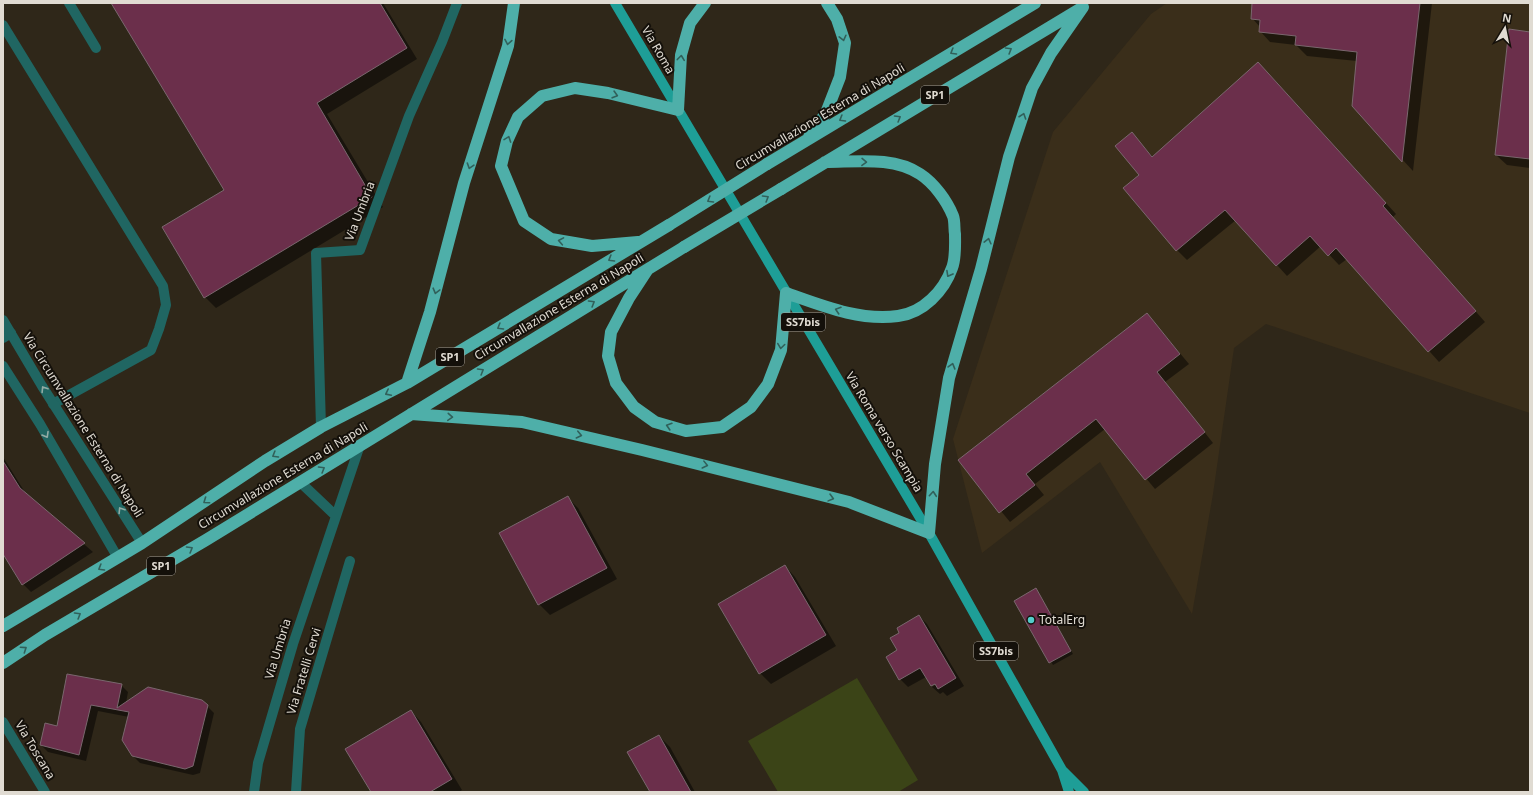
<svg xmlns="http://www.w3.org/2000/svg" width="1533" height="795" font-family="'Noto Sans',sans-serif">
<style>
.built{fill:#3a2e1a}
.green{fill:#3b4417}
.shadow{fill:#0007}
.building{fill:#6b2f4b;stroke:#7a676e}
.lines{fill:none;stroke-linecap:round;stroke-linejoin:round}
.lane{stroke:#206662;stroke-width:10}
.street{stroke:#206662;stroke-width:10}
.primary{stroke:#1e9e97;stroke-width:10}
.highway{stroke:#4eafa9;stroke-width:12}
.highway-bridge{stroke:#4eafa9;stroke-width:12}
.oneway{stroke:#31605a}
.oneway2{stroke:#93aca5}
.poi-dot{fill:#53cdcb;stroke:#14100a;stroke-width:1.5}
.labels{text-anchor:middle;stroke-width:4;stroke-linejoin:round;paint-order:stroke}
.shield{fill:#14100a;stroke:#a39e96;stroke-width:1}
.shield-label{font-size:11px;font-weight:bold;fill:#e0dbd2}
.street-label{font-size:12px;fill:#e0dbd2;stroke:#14100a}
.poi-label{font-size:12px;fill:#e0dbd2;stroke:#14100a;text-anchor:start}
</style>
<rect width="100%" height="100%" fill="#2f2719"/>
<path class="built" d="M 1167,3 L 1530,3 L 1530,413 L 1266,324 L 1234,348 L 1213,494 L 1192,614 L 1100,462 L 982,553 L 953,439 L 1053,132 L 1151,14 Z"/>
<path class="green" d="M 857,678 L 918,780 L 898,792 L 778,792 L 748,741 Z"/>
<path class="shadow" d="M 112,3 L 383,3 L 417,59 L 327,114 L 383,207 L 216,308 L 205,297 L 163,228 L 226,190 Z
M 1253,3 L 1432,3 L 1413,171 L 1353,106 L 1357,61 L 1307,56 L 1296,45 L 1270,42 L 1260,31 L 1260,27 L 1252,18 Z
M 1530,33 L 1530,168 L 1507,165 L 1496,155 Z
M 1269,74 L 1396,214 L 1393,217 L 1485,322 L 1439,362 L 1347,259 L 1339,265 L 1321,246 L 1287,276 L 1236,220 L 1187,260 L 1177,250 L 1140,175 L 1132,133 L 1153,157 Z
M 1147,314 L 1189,364 L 1165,382 L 1213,443 L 1155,489 L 1105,429 L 1035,484 L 1044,495 L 1010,522 L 959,460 Z
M 3,457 L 26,494 L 93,552 L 31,592 L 23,584 L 3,552 Z
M 568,498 L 578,508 L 617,579 L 550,615 L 539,604 Z
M 785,566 L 795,577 L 836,646 L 771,684 L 760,673 L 720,604 Z
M 1036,590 L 1073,654 L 1053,665 L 1016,601 Z
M 919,616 L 927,624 L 964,686 L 947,696 L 943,692 L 940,694 L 932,687 L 940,682 L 932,684 L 932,687 L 926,677 L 908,687 L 900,679 L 898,651 L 901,634 Z
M 67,675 L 121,685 L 128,692 L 126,703 L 207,706 L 214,713 L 200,773 L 193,775 L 140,763 L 132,755 L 129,717 L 98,711 L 86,761 L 48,752 L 41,745 L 58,727 Z
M 411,711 L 421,722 L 462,790 L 459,792 L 372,792 Z
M 659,736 L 670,747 L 695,792 L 651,792 Z"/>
<path class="building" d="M 111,3 L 380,3 L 407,48 L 317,103 L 372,197 L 204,298 L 162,227 L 224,190 Z
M 1252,3 L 1420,3 L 1402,162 L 1352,106 L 1357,52 L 1295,45 L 1296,36 L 1259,32 L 1260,20 L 1251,19 Z
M 1509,29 L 1530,32 L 1530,159 L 1495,155 Z
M 1258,62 L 1386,203 L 1383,206 L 1476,311 L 1428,352 L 1336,248 L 1328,256 L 1310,236 L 1276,266 L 1225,210 L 1176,251 L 1123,188 L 1139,175 L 1115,146 L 1132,132 L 1152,157 Z
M 1147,313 L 1180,354 L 1157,372 L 1205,432 L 1145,480 L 1096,419 L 1026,474 L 1035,485 L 999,513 L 958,460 Z
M 3,461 L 20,488 L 85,543 L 22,585 L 3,554 Z
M 568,496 L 607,568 L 538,605 L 499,533 Z
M 785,565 L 826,635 L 759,674 L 718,604 Z
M 1036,588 L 1071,651 L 1049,663 L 1014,601 Z
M 919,615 L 956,678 L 938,689 L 935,684 L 931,686 L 920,668 L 899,680 L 886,657 L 897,650 L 890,638 L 899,633 L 897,628 Z
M 67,674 L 122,684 L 117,708 L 148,687 L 202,700 L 208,705 L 193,766 L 185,769 L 132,756 L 122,740 L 129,712 L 91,705 L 79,755 L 40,745 L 45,723 L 57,726 Z
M 411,710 L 452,779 L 430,792 L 371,792 L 345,749 Z
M 659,735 L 691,792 L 650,792 L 627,752 Z"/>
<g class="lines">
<path class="lane" d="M 69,3 L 96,48
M 3,25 L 163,286 L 166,305 L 159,329 L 151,350 L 53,404
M 3,338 L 11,333
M 321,427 L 316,253 L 360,250 L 409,116 L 442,42 L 457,3"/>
<path class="street" d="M 3,320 L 42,386 L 142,543
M 3,366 L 40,424 L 118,558
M 300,482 L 336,516
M 3,722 L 45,792
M 254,792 L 258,763 L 293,644 L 360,445
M 296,792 L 300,729 L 350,561"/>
<path class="primary" d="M 615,3 L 929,533 L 1062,770 L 1069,792
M 1063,771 L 1084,792"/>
<path class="highway" d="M 809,137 L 826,113 L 840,77 L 845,43 L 837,19 L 827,3
M 767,164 L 1035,3
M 781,189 L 1080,9
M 638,242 L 592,246 L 551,239 L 524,221 L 501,166 L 507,141 L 518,117 L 542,96 L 575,88 L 608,93 L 678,110 L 681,55 L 690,23 L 705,3
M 648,269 L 629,298 L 611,332 L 608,356 L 616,383 L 634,407 L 655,422 L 686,431 L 722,427 L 751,407 L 768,384 L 781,350 L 786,293 C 823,306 859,321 898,316 C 923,313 944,291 952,268 C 956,258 955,244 955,234 C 954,229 955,221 953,216 C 947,201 934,183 920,174 C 893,156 856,162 825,162
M 407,383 L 430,312 L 464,183 L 508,46 L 514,3
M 411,414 L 522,422 L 642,450 L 849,502 L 929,533 L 935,464 L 949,378 L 981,269 L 1009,157 L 1032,88 L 1051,53 L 1083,7
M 3,626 L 142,543 L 265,461 L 321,427 L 407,383 L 669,225
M 3,663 L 45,635 L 206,540 L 684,247"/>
<path class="highway-bridge" d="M 669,225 L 767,164
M 684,247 L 781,189"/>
</g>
<defs><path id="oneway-chevron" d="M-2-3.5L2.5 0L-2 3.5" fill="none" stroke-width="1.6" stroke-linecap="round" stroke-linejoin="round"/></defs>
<g class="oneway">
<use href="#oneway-chevron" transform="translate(843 38) rotate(76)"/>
<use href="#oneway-chevron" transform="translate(508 42) rotate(100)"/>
<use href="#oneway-chevron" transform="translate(1009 50) rotate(-31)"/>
<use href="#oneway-chevron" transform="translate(953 52) rotate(149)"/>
<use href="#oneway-chevron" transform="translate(681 58) rotate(-83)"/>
<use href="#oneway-chevron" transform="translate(615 95) rotate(16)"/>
<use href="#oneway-chevron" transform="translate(1023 116) rotate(-71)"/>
<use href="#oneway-chevron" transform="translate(898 118) rotate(-31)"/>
<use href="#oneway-chevron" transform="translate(842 119) rotate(149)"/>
<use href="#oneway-chevron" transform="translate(508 139) rotate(-70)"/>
<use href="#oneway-chevron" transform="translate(864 162) rotate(1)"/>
<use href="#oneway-chevron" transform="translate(470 166) rotate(108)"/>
<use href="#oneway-chevron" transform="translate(766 198) rotate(-31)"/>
<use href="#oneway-chevron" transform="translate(710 200) rotate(149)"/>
<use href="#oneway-chevron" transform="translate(561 241) rotate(-170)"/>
<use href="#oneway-chevron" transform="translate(988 241) rotate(-76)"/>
<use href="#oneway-chevron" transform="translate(611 259) rotate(149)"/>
<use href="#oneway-chevron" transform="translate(949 274) rotate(119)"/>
<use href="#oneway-chevron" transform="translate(436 291) rotate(105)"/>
<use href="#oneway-chevron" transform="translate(592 303) rotate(-31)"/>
<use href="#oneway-chevron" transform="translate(838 310) rotate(-162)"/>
<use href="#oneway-chevron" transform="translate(500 327) rotate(149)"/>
<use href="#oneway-chevron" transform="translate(781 346) rotate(98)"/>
<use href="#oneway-chevron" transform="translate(952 366) rotate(-74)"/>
<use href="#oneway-chevron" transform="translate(481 371) rotate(-31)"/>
<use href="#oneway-chevron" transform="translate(388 393) rotate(153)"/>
<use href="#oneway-chevron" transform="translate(450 417) rotate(4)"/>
<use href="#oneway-chevron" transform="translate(669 426) rotate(-163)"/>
<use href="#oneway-chevron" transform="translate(579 435) rotate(13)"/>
<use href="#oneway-chevron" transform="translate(275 455) rotate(149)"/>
<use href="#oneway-chevron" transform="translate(705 465) rotate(14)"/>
<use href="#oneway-chevron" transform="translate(322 469) rotate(-31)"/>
<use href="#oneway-chevron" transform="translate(933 494) rotate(-85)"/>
<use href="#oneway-chevron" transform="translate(831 498) rotate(15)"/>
<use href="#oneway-chevron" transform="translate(206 501) rotate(145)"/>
<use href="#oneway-chevron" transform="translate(190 549) rotate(-31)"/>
<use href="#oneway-chevron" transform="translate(101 568) rotate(149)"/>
<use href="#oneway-chevron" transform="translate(78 615) rotate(-31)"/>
<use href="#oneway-chevron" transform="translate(24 649) rotate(-34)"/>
</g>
<g class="oneway2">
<use href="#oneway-chevron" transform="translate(44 389) rotate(-122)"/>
<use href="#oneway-chevron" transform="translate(46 435) rotate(60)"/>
<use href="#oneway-chevron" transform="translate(121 510) rotate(-122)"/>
</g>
<circle class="poi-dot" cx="1031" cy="620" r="4"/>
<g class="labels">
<g class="shield">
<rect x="921" y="86" width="28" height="18" rx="3"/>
<rect x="781" y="313" width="44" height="18" rx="3"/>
<rect x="436" y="348" width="28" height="18" rx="3"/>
<rect x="147" y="557" width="28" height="18" rx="3"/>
<rect x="974" y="642" width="44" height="18" rx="3"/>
</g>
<g class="shield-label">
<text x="935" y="99">SP1</text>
<text x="803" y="326">SS7bis</text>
<text x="450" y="361">SP1</text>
<text x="161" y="570">SP1</text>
<text x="996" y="655">SS7bis</text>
</g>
<g class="street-label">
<text transform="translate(658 50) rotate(60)" y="4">Via Roma</text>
<text transform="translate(820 117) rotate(-31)" y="4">Circumvallazione Esterna di Napoli</text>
<text transform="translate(360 211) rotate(-69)" y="4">Via Umbria</text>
<text transform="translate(559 307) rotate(-31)" y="4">Circumvallazione Esterna di Napoli</text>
<text transform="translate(83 425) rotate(58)" y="4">Via Circumvallazione Esterna di Napoli</text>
<text transform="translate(884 432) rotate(59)" y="4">Via Roma verso Scampia</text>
<text transform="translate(283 476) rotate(-31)" y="4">Circumvallazione Esterna di Napoli</text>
<text transform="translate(278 649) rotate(-73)" y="4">Via Umbria</text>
<text transform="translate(304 671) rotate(-73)" y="4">Via Fratelli Cervi</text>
<text transform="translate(35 750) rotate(59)" y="4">Via Toscana</text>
</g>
<g class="poi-label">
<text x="1039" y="624">TotalErg</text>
</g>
</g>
<rect width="1533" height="795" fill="none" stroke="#e0dbd2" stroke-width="8"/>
<g transform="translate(1505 28) rotate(10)" stroke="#14100a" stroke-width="3" paint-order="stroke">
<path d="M0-3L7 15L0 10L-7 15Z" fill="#e0dbd2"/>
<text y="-6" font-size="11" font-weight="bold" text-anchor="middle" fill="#e0dbd2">N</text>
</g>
</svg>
